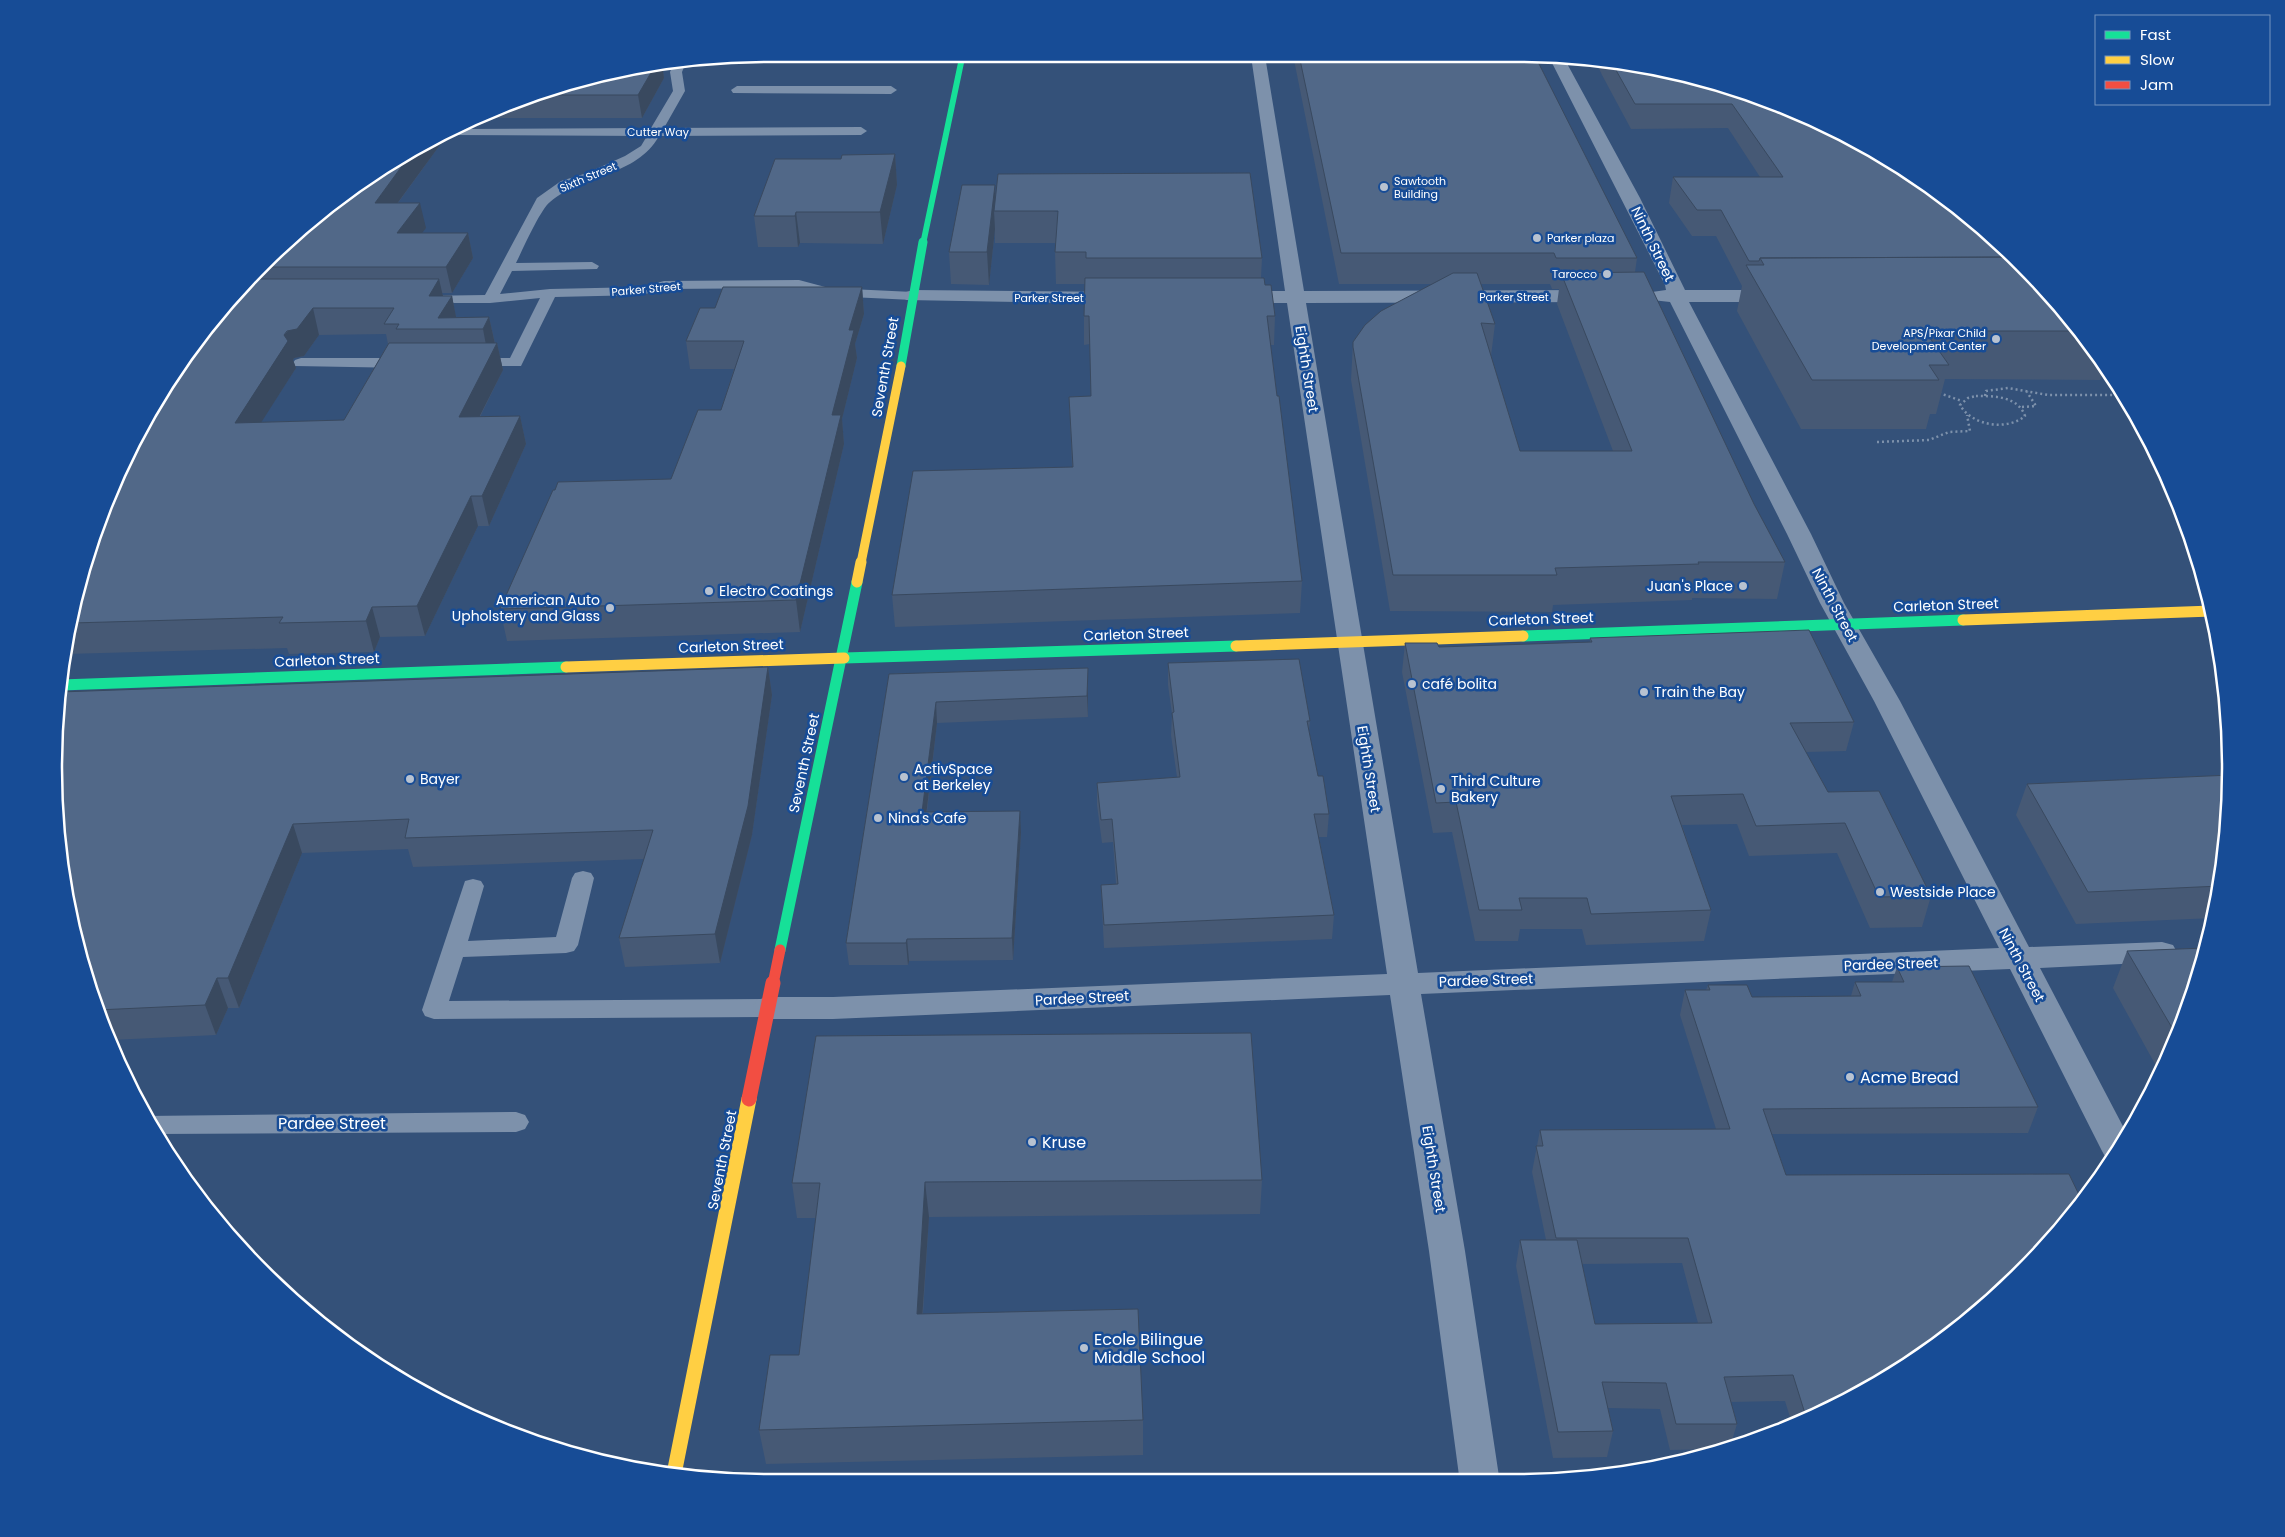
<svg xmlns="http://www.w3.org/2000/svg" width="2285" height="1537" font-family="Poppins,sans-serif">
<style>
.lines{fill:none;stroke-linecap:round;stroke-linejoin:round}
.path{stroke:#7d91ab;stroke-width:2.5;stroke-dasharray:2 3;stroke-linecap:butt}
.lane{fill:#7d91ab;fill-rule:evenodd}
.street{fill:#7d91ab;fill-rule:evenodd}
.fast-far2{stroke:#16e098;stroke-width:6}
.fast-far1{stroke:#16e098;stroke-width:9}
.fast{stroke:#16e098;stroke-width:11}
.slow-far2{stroke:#ffcf43;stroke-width:9}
.slow-far1{stroke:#ffcf43;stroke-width:11}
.slow{stroke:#ffcf43;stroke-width:15}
.jam-far1{stroke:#f24e42;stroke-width:11}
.jam{stroke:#f24e42;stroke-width:15}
.wall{fill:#465975;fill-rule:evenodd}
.shaded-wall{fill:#39495f}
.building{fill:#516888;stroke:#39495f}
.poi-dot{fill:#b8c2d0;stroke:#174c96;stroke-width:2}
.labels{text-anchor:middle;stroke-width:5;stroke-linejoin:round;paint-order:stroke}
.far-street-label{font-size:11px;fill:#fff;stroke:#174c96}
.far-poi-label{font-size:11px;fill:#fff;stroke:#174c96;text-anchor:start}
.street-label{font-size:14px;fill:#fff;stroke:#174c96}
.poi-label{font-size:14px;fill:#fff;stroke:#174c96;text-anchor:start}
.near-poi-label{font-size:16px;fill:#fff;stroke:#174c96;text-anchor:start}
.near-street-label{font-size:16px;fill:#fff;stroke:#174c96}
.rim{fill:none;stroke:#fff;stroke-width:2.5}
</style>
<rect width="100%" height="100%" fill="#345179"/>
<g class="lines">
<path class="path" d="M 1939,393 L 1962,401
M 1976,396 C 1994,396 2018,396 2025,416 C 2007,431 1972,426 1960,405 L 1968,398 Z
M 1985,396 L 1986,391 L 2008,388 L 2048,395 L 2123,395
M 2022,407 L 2036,406 L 2027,392
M 1877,442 L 1929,440 L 1949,432 L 1970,431 L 1967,415"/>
<path class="lane" d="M 675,60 L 687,60 L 682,72 L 685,91 L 664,128 L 861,127 L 867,131 L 861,135 L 659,136 C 636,177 584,173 550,202 C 540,210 523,249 516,263 L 592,262 L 599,266 L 597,269 L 512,271 L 500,294 L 550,289 L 641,287 L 664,281 L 799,280 L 829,288 L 913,292 L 920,296 L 913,300 L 829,296 L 799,288 L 664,289 L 641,295 L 555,297 L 521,366 L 468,366 L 466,363 L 468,360 L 474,358 L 510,358 L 540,298 L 490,303 L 424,303 L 417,299 L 419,296 L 485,295 L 537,198 L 561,181 L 587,173 L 625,156 L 641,146 L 647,136 L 450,135 L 463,129 L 651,128 L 673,91 L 670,72 Z
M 737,86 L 891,86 L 897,90 L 891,94 L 733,93 L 731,90 Z
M 301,358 L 406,358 L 412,360 L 414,363 L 412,366 L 406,368 L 295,366 L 293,363 L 295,360 Z
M 583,871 L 591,873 L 594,878 L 578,945 L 574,951 L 566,953 L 463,957 L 449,1001 L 768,999 L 777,1002 L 780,1008 L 777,1014 L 768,1017 L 434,1019 L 425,1016 L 422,1010 L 465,881 L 473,879 L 481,881 L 484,886 L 468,941 L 556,937 L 572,878 L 575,873 Z
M 516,1112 L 525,1115 L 529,1122 L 525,1129 L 516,1132 L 156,1134 L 145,1116 Z"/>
<path class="street" d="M 1251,56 L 1265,56 L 1304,291 L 1596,290 L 1603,292 L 1606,296 L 1603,300 L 1596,302 L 1306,303 L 1418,973 L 1999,948 L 1874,701 L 1820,603 L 1787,534 L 1670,302 L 1652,300 L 1649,296 L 1652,292 L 1666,290 L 1665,285 L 1549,57 L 1564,58 L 1640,198 L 1685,290 L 1776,290 L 1783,292 L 1786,296 L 1783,300 L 1776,302 L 1689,302 L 1811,534 L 1844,603 L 1900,701 L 2029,947 L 2162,942 L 2173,945 L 2177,952 L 2173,959 L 2162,962 L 2040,968 L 2127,1134 L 2113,1162 L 2107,1160 L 2102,1151 L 2010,969 L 1421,994 L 1465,1251 L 1500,1483 L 1460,1483 L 1429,1251 L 1390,995 L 833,1019 L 768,1019 L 757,1016 L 752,1008 L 757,1000 L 768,997 L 833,997 L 1387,974 L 1287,303 L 1234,303 L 1227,301 L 1224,297 L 1227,293 L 1234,291 L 1285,291 Z
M 913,290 L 1121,292 L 1128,294 L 1131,298 L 1128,302 L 1121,304 L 906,300 L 903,296 L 906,292 Z"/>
<path class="fast-far2" d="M 923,244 L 962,58"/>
<path class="fast-far1" d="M 901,366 L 923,242"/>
<path class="fast" d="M 1523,636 L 1963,620
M 844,658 L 1236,646
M 61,685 L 566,667
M 780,950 L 857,582"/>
<path class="slow-far2" d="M 861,563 L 901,366"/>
<path class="slow-far1" d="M 857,582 L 861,562
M 1963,620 L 2212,611
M 1236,646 L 1523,636
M 566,667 L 844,658"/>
<path class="slow" d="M 674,1474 L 749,1099"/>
<path class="jam-far1" d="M 773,984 L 780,950"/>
<path class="jam" d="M 749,1099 L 773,983"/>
</g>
<path class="wall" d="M 1516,54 L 1637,258 L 1635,272 L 1754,504 L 1785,562 L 1777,599 L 1692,598 L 1692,600 L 1553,605 L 1552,612 L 1390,611 L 1351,380 L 1353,342 L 1432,284 L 1339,284 L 1293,55 L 1397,55 L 1398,57 L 1404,61 L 1402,55 ZM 1481,284 L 1550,284 L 1552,289 L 1559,289 L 1557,304 L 1613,451 L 1520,451 L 1491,356 L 1495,324 Z
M 1596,62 L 1656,67 L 1833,128 L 2022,263 L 2105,364 L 2100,380 L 1945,379 L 1936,414 L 1930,414 L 1926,429 L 1801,429 L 1737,311 L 1742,286 L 1716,236 L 1692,236 L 1669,203 L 1673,177 L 1760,177 L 1728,128 L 1631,129 L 1602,75 Z
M 662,63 L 664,78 L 642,118 L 485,118 L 539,92 Z
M 445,138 L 398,203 L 426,228 L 421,233 L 468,233 L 473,258 L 452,293 L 442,293 L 443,296 L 452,296 L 456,318 L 489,317 L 495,343 L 497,343 L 503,370 L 480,417 L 520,416 L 526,444 L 489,526 L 478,526 L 425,636 L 380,637 L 374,652 L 289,654 L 287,648 L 66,654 L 78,584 L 202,333 L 263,263 L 371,174 ZM 386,334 L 388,344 L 344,420 L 261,422 L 296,368 L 293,360 L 294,358 L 304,356 L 319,335 Z
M 895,154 L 897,185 L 883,244 L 800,243 L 798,247 L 758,247 L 754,216 L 841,159 Z
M 995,185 L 996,198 L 1262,258 L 1261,278 L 1265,285 L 1275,316 L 1274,345 L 1270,345 L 1302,581 L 1300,613 L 895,627 L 892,595 L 1072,467 L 1069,397 L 1091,396 L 1090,344 L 1084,345 L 1084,316 L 1085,284 L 1056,284 L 1055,252 L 1055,243 L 995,243 L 995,229 L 989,285 L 951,284 L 949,252 Z
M 862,287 L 864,314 L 855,344 L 857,358 L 842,419 L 844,444 L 800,632 L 507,641 L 500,609 L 671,479 L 721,410 L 734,369 L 690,369 L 686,341 L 715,308 Z
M 1590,638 L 1854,722 L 1846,751 L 1806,752 L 1828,792 L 1931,896 L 1922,927 L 1870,928 L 1837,853 L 1749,856 L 1737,824 L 1682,825 L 1711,910 L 1704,941 L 1586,945 L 1582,929 L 1520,929 L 1518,941 L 1475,941 L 1452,832 L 1433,833 L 1402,672 L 1405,643 L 1439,647 L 1590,642 Z
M 1168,663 L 1310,721 L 1309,731 L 1318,776 L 1329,814 L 1327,837 L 1319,837 L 1334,915 L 1332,939 L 1104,948 L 1102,908 L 1101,885 L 1116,884 L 1113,842 L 1102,843 L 1097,805 L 1097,783 L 1177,777 L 1171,735 L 1172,714 L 1168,685 Z
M 768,667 L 772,695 L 752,835 L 720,963 L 625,967 L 619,938 L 644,859 L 413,867 L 408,849 L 302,853 L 239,1008 L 228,1008 L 216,1035 L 111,1040 L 92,999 L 55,721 Z
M 1088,668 L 1088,717 L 937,723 L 927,812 L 1021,833 L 1013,960 L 909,961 L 908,965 L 849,965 L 846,943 L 889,674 Z
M 2231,775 L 2218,908 L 2214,918 L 2076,924 L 2016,815 L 2027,784 Z
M 2205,948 L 2177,1042 L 2160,1073 L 2113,988 L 2127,951 Z
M 1897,967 L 2038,1107 L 2028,1133 L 1772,1134 L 1786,1175 L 1914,1363 L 1793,1427 L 1785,1401 L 1731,1402 L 1737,1424 L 1730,1447 L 1723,1449 L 1670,1450 L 1660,1409 L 1608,1408 L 1613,1431 L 1607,1457 L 1553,1458 L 1516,1266 L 1520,1240 L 1546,1240 L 1532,1172 L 1540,1130 L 1716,1129 L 1680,1015 L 1685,990 L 1706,990 L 1708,985 L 1752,997 L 1851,996 L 1855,982 L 1892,982 ZM 1682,1263 L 1698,1323 L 1595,1324 L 1582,1264 Z
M 1262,1180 L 1260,1214 L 929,1217 L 923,1314 L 1143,1420 L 1143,1455 L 766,1464 L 759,1430 L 799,1355 L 816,1218 L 797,1218 L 792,1183 Z"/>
<path class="shaded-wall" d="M 662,63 L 664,78 L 642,118 L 638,95 L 656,64 Z
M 445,138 L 380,227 L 375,203 L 410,155 Z
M 895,154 L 897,185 L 883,244 L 880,212 Z
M 995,185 L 996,211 L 994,211 L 995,229 L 989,285 L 987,252 Z
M 420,203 L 426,228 L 402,259 L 397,233 Z
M 796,212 L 800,243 L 798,247 L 795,216 Z
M 468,233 L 473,258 L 452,293 L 446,267 Z
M 439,279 L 445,305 L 429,296 Z
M 862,287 L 864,314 L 855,344 L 857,358 L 842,419 L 844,444 L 800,632 L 796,600 L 849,330 Z
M 452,296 L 457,322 L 438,318 Z
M 313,308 L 319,335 L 304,356 L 294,358 L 293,360 L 296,368 L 243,451 L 235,423 L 284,335 Z
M 489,317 L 495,344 L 488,356 L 483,329 Z
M 497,343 L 503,370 L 465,445 L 459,417 Z
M 520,416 L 526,444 L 489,526 L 482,496 Z
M 471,496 L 478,526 L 425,636 L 417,606 Z
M 372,607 L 380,637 L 374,652 L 366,621 Z
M 768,667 L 772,695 L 752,835 L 720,963 L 715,934 Z
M 1088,668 L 1088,717 L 1087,696 Z
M 936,702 L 937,723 L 924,833 L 922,812 Z
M 1020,811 L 1021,833 L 1013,960 L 1012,938 Z
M 293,824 L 302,853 L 239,1008 L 228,978 Z
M 907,939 L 909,961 L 908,965 L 906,943 Z
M 217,978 L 228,1008 L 216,1035 L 205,1005 Z
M 925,1182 L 929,1217 L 920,1349 L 917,1314 Z"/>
<path class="building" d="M 1413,54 L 1516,54 L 1535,56 L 1637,258 L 1556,258 L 1554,253 L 1341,253 L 1299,55 L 1397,55 L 1398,57 L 1405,62 L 1411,60 L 1414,56 Z
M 1612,63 L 1656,67 L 1833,128 L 1951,201 L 2015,257 L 1760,258 L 1759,261 L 1749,261 L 1721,210 L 1697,210 L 1673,177 L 1783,177 L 1732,104 L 1635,104 Z
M 656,64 L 638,95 L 532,95 L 539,92 Z
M 895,154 L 880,212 L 796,212 L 795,216 L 754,216 L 775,159 L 841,159 L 842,155 Z
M 410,155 L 375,203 L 420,203 L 397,233 L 468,233 L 446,267 L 259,267 L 263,263 L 371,174 Z
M 1250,173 L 1262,258 L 1086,258 L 1086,252 L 1055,252 L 1058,211 L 994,211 L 998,174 Z
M 962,185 L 995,185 L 987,252 L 949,252 Z
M 2015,257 L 2022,263 L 2078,331 L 1925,331 L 1949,365 L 1929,365 L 1939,380 L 1812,380 L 1746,265 L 1764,265 L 1760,258 Z
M 1644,272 L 1754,504 L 1785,562 L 1698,562 L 1699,564 L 1555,568 L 1557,575 L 1393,575 L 1353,347 L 1353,342 L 1365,325 L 1381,311 L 1453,273 L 1477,273 L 1495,324 L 1481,323 L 1520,451 L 1632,451 L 1561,273 Z
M 1085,278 L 1264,278 L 1265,285 L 1271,285 L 1275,316 L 1267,316 L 1277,396 L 1279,396 L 1302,581 L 892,595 L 913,471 L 1073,467 L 1069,397 L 1091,396 L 1089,316 L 1084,316 Z
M 249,279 L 439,279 L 429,296 L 452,296 L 438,318 L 489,317 L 483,329 L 396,329 L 399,324 L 384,324 L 394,308 L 313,308 L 297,329 L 287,331 L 284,335 L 288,341 L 235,423 L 344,420 L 389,343 L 497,343 L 459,417 L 520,416 L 482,496 L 471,496 L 417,606 L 372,607 L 366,621 L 279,623 L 283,617 L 72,623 L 78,584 L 108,495 L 202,333 Z
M 723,287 L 862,287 L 849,330 L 854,330 L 832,415 L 841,415 L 796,600 L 500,609 L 553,490 L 555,490 L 558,482 L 671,479 L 698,410 L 721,410 L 744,341 L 686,341 L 700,308 L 715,308 Z
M 1809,630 L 1854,722 L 1790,723 L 1828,792 L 1879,791 L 1931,896 L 1879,897 L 1845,823 L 1756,826 L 1743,794 L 1671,796 L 1711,910 L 1591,914 L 1587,898 L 1519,898 L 1522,910 L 1479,910 L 1456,802 L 1436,803 L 1405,643 L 1437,643 L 1439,647 L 1592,642 L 1590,638 Z
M 1299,659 L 1310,721 L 1307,721 L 1318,776 L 1323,776 L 1329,814 L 1314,814 L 1334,915 L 1104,925 L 1101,885 L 1118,884 L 1112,819 L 1101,820 L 1097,783 L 1180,777 L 1172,713 L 1174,712 L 1168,663 Z
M 768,667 L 748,806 L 715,934 L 619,938 L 653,830 L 405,838 L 409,819 L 293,824 L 228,978 L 217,978 L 205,1005 L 97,1010 L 92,999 L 68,908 L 55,721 L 60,692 Z
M 1088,668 L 1087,696 L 936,702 L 922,812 L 1020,811 L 1012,938 L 907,939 L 906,943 L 846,943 L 889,674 Z
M 2231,775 L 2220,886 L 2088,892 L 2027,784 Z
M 2205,948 L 2178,1038 L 2127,951 Z
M 1969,966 L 2038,1107 L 1763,1109 L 1786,1175 L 2069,1174 L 2082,1201 L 2022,1274 L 1914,1363 L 1807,1420 L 1793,1375 L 1724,1377 L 1737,1424 L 1676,1424 L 1666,1383 L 1602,1382 L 1613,1431 L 1558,1432 L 1520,1240 L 1577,1240 L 1595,1324 L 1712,1323 L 1688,1238 L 1556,1238 L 1536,1146 L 1543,1146 L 1540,1130 L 1730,1129 L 1685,990 L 1710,990 L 1708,985 L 1747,985 L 1752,997 L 1861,996 L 1855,982 L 1904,982 L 1897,967 Z
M 1251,1033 L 1262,1180 L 925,1182 L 917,1314 L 1138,1309 L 1143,1420 L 759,1430 L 770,1355 L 799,1355 L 820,1183 L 792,1183 L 816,1036 Z"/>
<g class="poi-dot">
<circle cx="1384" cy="187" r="5"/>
<circle cx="1537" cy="238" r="5"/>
<circle cx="1607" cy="274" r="5"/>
<circle cx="1996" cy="339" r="5"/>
<circle cx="1743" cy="586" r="5"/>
<circle cx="709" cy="591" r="5"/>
<circle cx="610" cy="608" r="5"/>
<circle cx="1412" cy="684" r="5"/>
<circle cx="1644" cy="692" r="5"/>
<circle cx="904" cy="777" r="5"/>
<circle cx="410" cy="779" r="5"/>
<circle cx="1441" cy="789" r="5"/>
<circle cx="878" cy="818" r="5"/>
<circle cx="1880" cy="892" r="5"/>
<circle cx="1850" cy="1077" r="5"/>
<circle cx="1032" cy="1142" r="5"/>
<circle cx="1084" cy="1348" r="5"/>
</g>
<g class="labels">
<g class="far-street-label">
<text x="658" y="136">Cutter Way</text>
<text transform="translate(588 177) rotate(-23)" y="4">Sixth Street</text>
<text transform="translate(646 289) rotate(-5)" y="4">Parker Street</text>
<text x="1514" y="301">Parker Street</text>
<text x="1049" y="302">Parker Street</text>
</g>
<g class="far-poi-label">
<text x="1394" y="185">Sawtooth<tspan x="1394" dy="13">Building</tspan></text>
<text x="1547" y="242">Parker plaza</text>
<text x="1597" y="278" text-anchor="end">Tarocco</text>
<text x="1986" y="337" text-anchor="end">APS/Pixar Child<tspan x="1986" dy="13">Development Center</tspan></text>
</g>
<g class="street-label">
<text transform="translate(1653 244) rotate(64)" y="5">Ninth Street</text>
<text transform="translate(885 367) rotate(-80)" y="5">Seventh Street</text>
<text transform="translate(1307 369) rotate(81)" y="5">Eighth Street</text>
<text transform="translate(1835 605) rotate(62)" y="5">Ninth Street</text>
<text transform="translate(1946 605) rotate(-2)" y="5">Carleton Street</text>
<text transform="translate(1541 619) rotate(-2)" y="5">Carleton Street</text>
<text transform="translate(1136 634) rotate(-2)" y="5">Carleton Street</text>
<text transform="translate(731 646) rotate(-2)" y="5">Carleton Street</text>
<text transform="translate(327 660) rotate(-2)" y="5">Carleton Street</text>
<text transform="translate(804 763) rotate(-78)" y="5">Seventh Street</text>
<text transform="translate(1369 769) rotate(81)" y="5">Eighth Street</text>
<text transform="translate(1891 964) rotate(-2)" y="5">Pardee Street</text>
<text transform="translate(2022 965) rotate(62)" y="5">Ninth Street</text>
<text transform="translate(1486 980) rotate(-2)" y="5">Pardee Street</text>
<text transform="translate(1082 998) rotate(-3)" y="5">Pardee Street</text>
<text transform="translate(722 1160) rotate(-79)" y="5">Seventh Street</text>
<text transform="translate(1434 1169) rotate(81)" y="5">Eighth Street</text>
</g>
<g class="poi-label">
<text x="1733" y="591" text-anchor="end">Juan's Place</text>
<text x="719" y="596">Electro Coatings</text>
<text x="600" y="605" text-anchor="end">American Auto<tspan x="600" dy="16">Upholstery and Glass</tspan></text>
<text x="1422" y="689">café bolita</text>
<text x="1654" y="697">Train the Bay</text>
<text x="914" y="774">ActivSpace<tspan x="914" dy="16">at Berkeley</tspan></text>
<text x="420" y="784">Bayer</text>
<text x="1451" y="786">Third Culture<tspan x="1451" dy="16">Bakery</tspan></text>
<text x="888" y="823">Nina's Cafe</text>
<text x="1890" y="897">Westside Place</text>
</g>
<g class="near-poi-label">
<text x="1860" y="1083">Acme Bread</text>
<text x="1042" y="1148">Kruse</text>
<text x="1094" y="1345">Ecole Bilingue<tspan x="1094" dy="18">Middle School</tspan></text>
</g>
<g class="near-street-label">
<text x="332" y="1129">Pardee Street</text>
</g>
</g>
<path d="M0 0H2285V1537H0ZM768 62H1516A706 706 0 0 1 2222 768V768A706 706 0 0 1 1516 1474H768A706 706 0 0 1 62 768V768A706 706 0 0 1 768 62Z" fill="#174c96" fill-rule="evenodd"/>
<path class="rim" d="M768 62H1516A706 706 0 0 1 2222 768V768A706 706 0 0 1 1516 1474H768A706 706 0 0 1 62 768V768A706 706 0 0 1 768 62Z"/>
<rect x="2095" y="15" width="175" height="90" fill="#174c96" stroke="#7494c0"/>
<rect x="2105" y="31" width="25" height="8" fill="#16e098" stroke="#7494c0"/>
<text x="2140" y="40" font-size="15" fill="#ffffff">Fast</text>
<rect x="2105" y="56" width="25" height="8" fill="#ffcf43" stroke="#7494c0"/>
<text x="2140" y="65" font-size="15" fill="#ffffff">Slow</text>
<rect x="2105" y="81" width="25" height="8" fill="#f24e42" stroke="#7494c0"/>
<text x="2140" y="90" font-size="15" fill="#ffffff">Jam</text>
</svg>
